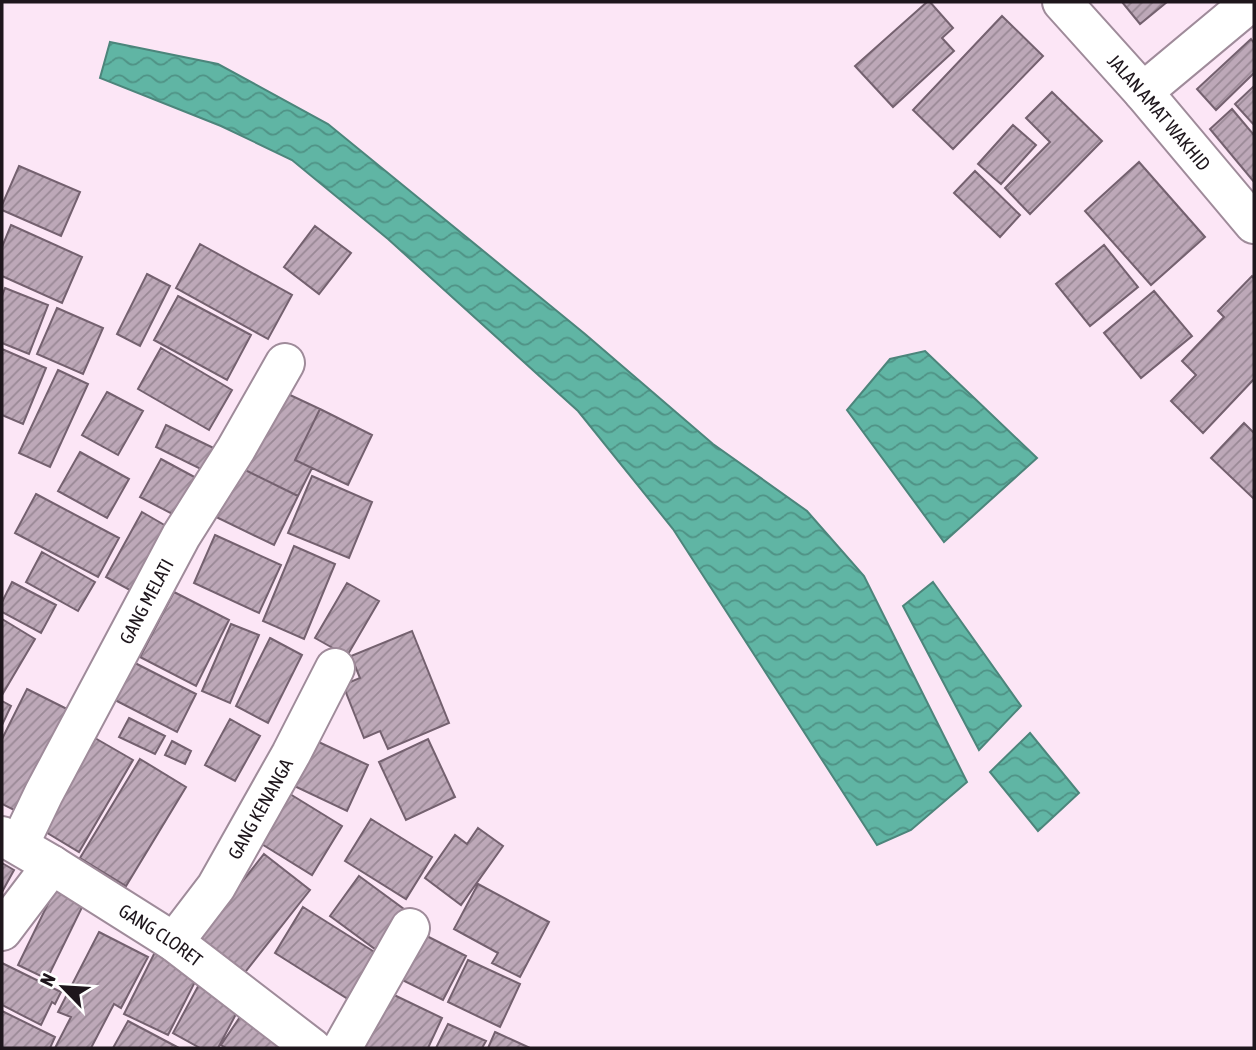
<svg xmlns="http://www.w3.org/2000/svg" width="1256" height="1050" font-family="'Asap Condensed',sans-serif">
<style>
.water{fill:url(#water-waves);stroke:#4c857b;stroke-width:2}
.building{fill:url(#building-hatch);stroke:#74616f;stroke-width:2}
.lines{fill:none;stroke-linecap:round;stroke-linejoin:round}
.minor-casing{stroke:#9f8b9a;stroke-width:42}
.minor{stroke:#fff;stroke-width:38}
.labels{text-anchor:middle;stroke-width:7;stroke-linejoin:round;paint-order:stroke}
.street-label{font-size:19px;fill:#1e161c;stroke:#fff}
</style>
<defs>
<pattern id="water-waves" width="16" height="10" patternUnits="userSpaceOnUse" patternTransform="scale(1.75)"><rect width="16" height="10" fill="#60b5a4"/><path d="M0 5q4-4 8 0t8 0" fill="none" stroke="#4f9285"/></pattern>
<pattern id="building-hatch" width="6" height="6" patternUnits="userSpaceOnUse" patternTransform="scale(1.75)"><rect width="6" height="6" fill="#bda8b8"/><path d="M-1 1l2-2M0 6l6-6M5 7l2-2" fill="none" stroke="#998895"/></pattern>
</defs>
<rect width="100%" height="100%" fill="#fce6f6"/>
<path class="water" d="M 110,42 L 218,64 L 328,124 L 585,334 L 713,444 L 807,511 L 864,576 L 967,782 L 911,830 L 877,845 L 673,529 L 578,411 L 388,239 L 292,160 L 221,126 L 100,78 Z
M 925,351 L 1037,458 L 944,542 L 847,410 L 890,359 Z
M 933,582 L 1021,706 L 979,750 L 903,606 Z
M 1030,733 L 1079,793 L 1038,831 L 990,772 Z"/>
<path class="building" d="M 927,2 L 930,2 L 953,28 L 942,38 L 954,51 L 893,107 L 855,66 Z
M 1122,2 L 1167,2 L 1140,24 Z
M 1002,16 L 1043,56 L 953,149 L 913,110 Z
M 1251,39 L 1254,43 L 1254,73 L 1216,110 L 1197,89 Z
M 1254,86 L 1254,125 L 1235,104 Z
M 1052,92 L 1102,141 L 1030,214 L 1005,188 L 1050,142 L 1026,118 Z
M 1232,109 L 1254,135 L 1254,182 L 1210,129 Z
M 1013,125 L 1036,145 L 1001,184 L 978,164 Z
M 1139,162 L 1205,237 L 1151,285 L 1085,211 Z
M 19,166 L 80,192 L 61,236 L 2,210 L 2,205 Z
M 975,171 L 1020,215 L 1000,237 L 954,193 Z
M 11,225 L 82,257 L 62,303 L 2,276 L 2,247 Z
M 315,226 L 351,253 L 319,294 L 284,267 Z
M 200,244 L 292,295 L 268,339 L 176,288 Z
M 1104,245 L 1138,287 L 1090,326 L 1056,284 Z
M 147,274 L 170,286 L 140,346 L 117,334 Z
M 1252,276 L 1254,279 L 1254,379 L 1203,433 L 1171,401 L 1196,375 L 1182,361 L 1224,317 L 1218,311 Z
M 5,288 L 48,305 L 29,354 L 2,343 L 2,296 Z
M 1154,291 L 1192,336 L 1141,378 L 1104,333 Z
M 178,296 L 251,335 L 227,380 L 154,340 Z
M 57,308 L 103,328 L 83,374 L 37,354 Z
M 161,348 L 232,390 L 209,430 L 138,389 Z
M 2,349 L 46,368 L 23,424 L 2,415 Z
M 58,370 L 88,384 L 50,467 L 19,453 Z
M 273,387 L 320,409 L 295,460 L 312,468 L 298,496 L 235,465 Z
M 107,392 L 143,411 L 118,455 L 82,435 Z
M 320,409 L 372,435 L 348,485 L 295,460 Z
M 1244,423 L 1254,433 L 1254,499 L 1211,458 Z
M 166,425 L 226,454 L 215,476 L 156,447 Z
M 80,452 L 129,479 L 107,518 L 58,491 Z
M 161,459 L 200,480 L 180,518 L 140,497 Z
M 235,465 L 298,496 L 274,545 L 210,514 Z
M 312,476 L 372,502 L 349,558 L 288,533 Z
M 36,494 L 119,538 L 98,577 L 15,533 Z
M 142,512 L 173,530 L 137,594 L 106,577 Z
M 215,535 L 281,565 L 259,613 L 194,583 Z
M 294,546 L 335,564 L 304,639 L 263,621 Z
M 42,552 L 95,582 L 78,611 L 26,582 Z
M 12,582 L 56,605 L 41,633 L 2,612 L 2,602 Z
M 347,583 L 379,601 L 347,656 L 315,638 Z
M 174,592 L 229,620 L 196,686 L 140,657 Z
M 2,619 L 35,639 L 2,695 Z
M 231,624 L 259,635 L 230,703 L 202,691 Z
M 412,631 L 449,723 L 388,749 L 380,731 L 364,738 L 343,685 L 360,678 L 351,656 Z
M 270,638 L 302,655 L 268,723 L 236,706 Z
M 133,662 L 196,694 L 177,732 L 113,699 Z
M 27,689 L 73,712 L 22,814 L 2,804 L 2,739 Z
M 2,701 L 11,706 L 2,725 Z
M 129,718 L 165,736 L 155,754 L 119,737 Z
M 230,719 L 260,736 L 235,781 L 205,765 Z
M 88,734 L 133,760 L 79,852 L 34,825 Z
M 310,738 L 368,765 L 347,811 L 288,783 Z
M 428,739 L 455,797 L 406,820 L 379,762 Z
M 172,741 L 191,751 L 185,764 L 165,755 Z
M 140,759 L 186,787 L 126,886 L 80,858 Z
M 290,794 L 342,826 L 312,875 L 260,843 Z
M 371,819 L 432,857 L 406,899 L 345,861 Z
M 478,828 L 503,846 L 461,905 L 425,878 L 455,835 L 467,844 Z
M 264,854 L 310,890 L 242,976 L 197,939 Z
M 2,863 L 14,870 L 2,892 Z
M 359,876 L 408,912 L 379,952 L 330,916 Z
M 59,881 L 88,895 L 47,979 L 18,965 Z
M 478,884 L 549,922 L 520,977 L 492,963 L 498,953 L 454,929 Z
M 303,907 L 376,953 L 348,999 L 275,953 Z
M 413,929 L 466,956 L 443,1000 L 390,974 Z
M 99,932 L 148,957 L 121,1008 L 114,1004 L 91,1048 L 55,1048 L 71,1017 L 58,1012 Z
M 155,952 L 199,974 L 168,1035 L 124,1014 Z
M 468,960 L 520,984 L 500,1027 L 448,1002 Z
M 2,963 L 61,992 L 55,1004 L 52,1002 L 41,1025 L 2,1005 Z
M 203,977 L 244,999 L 218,1048 L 200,1048 L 173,1033 Z
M 392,994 L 442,1018 L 428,1048 L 362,1048 Z
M 2,1011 L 55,1037 L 50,1048 L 2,1048 Z
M 244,1011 L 292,1048 L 226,1048 L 221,1045 Z
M 128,1021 L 179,1048 L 113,1048 Z
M 448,1024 L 486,1041 L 482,1048 L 436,1048 Z
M 495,1032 L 530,1048 L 488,1048 Z"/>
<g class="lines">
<defs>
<g id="minor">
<path id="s1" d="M 1062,2 L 1143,92 L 1254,224"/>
<path d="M 1143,92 L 1251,2"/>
<path id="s2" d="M 2,836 L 52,865 L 174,942 L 312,1048"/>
<path id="s3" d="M 19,845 L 44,793 L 181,536 L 236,449 L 285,363"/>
<path d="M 2,931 L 52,865"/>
<path id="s4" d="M 174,942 L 216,887 L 291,754 L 335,668"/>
<path d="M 342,1048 L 410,928"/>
</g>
</defs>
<use href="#minor" class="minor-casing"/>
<use href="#minor" class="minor"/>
</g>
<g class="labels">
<g class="street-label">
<text dy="7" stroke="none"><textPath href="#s1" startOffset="147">JALAN AMAT WAKHID</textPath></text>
<text dy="7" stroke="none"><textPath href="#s3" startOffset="275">GANG MELATI</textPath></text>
<text dy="7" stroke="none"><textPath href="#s4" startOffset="159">GANG KENANGA</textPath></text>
<text dy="7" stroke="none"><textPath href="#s2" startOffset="187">GANG CLORET</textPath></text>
</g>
</g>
<rect width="1256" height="1050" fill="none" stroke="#1e161c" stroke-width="7"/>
<g transform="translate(63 987) rotate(295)" stroke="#ffffff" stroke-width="5" paint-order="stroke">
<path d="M0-5L12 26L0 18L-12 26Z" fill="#1e161c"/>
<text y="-10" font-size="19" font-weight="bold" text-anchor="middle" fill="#1e161c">N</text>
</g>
</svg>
